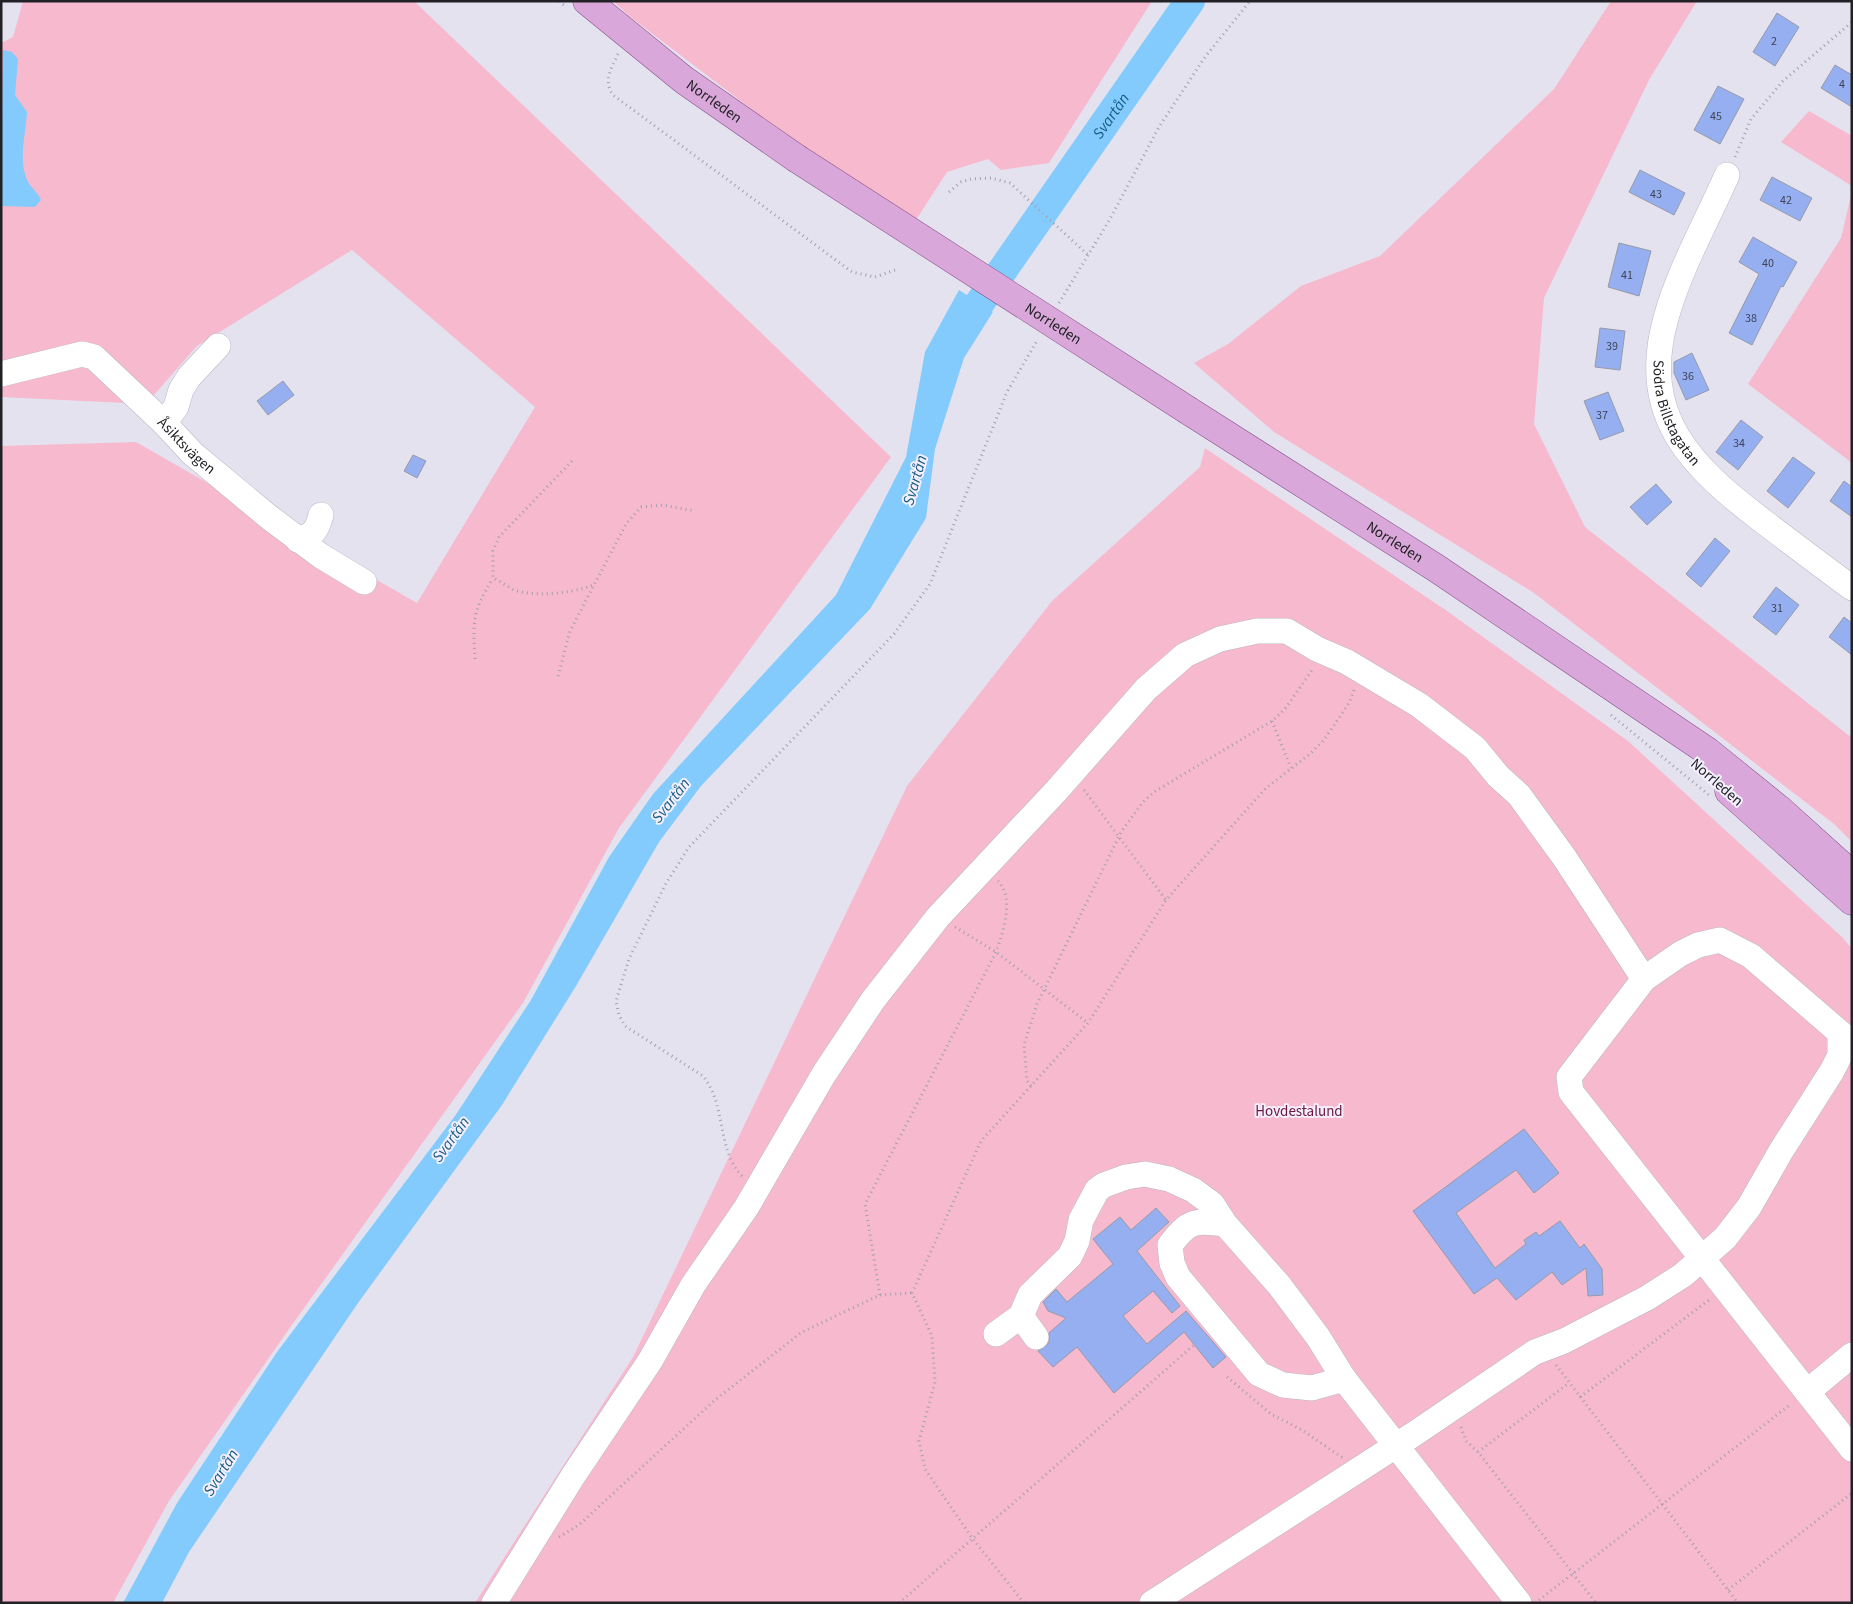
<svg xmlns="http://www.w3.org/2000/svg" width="1853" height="1604" font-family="'Source Sans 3',sans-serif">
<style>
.green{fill:#f7b9ce}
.water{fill:#83cbfc}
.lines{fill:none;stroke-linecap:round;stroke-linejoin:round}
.river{stroke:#83cbfc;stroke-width:30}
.building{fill:#96aff1;stroke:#969ba7}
.minor-casing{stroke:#bbb7c5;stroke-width:26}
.major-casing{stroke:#885289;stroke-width:29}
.path{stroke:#a3a0ab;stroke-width:3;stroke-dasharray:1 4;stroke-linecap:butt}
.minor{stroke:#fff;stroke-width:25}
.major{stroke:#d9a7d9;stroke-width:28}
.major-bridge-casing{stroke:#885289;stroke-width:29;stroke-linecap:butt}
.major-bridge{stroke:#d9a7d9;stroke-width:28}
.labels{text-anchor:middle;stroke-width:4;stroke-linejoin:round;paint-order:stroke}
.number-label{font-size:12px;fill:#3f4459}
.street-label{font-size:15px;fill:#222126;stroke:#f3effd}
.park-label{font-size:15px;fill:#6c173f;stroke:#f3effd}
.water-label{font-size:16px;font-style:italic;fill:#185d85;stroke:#f3effd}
</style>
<rect width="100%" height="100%" fill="#e5e2f0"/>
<path class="green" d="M 23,1 L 414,1 L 891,457 L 619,828 L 523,1003 L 289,1329 L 169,1501 L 113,1603 L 1,1603 L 1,446 L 136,442 L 417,603 L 535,407 L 352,250 L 197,346 L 146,404 L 1,397 L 1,43 L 13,37 Z
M 613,1 L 1152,1 L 1049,163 L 1001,170 L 988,159 L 947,172 L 916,220 L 797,144 L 629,16 Z
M 1611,1 L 1697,1 L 1649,80 L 1544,298 L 1534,424 L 1585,527 L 1852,738 L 1852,842 L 1834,824 L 1534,593 L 1274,432 L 1194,363 L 1228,344 L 1301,286 L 1380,256 L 1554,89 Z
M 1809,111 L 1852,136 L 1852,186 L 1781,142 Z
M 1852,191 L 1852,463 L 1748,384 L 1841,238 Z
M 1205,448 L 1447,611 L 1628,741 L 1842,937 L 1852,949 L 1852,1603 L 475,1603 L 633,1357 L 907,786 L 1052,601 L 1200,467 Z"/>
<path class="water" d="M 3,50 L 12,52 L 18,59 L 15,95 L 27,112 C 26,134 18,159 27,180 C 30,187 38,192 41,200 L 35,207 L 1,206 Z
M 959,290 L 993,312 L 964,358 L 935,449 L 926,518 L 870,609 L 701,786 L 659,842 L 576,986 L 502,1105 L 358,1303 L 189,1552 L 162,1603 L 123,1603 L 177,1503 L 277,1352 L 455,1116 L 531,1000 L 609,857 L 653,794 L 836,595 L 906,457 L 925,352 Z"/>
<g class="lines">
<path class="river" id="s1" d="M 956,337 L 1190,1"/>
</g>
<path class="building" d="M 1777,13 L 1799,27 L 1775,66 L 1753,52 Z
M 1835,65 L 1852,75 L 1852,107 L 1821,88 Z
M 1718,86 L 1744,99 L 1720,144 L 1694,130 Z
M 1640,170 L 1685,193 L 1674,215 L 1629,192 Z
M 1772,177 L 1812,198 L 1800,221 L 1760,200 Z
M 1753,237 L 1797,262 L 1783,287 L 1781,286 L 1752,345 L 1729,333 L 1759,274 L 1739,262 Z
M 1619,243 L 1651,251 L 1639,296 L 1608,287 Z
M 1600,328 L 1625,331 L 1620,370 L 1595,367 Z
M 1692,353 L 1709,390 L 1686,400 L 1674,373 L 1674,362 Z
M 283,381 L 294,395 L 268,415 L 257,401 Z
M 1608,392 L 1624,431 L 1600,440 L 1584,401 Z
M 1741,420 L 1763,437 L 1738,470 L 1716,452 Z
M 413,455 L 426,461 L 417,478 L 404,471 Z
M 1793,457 L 1815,473 L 1788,508 L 1767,491 Z
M 1844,481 L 1852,487 L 1852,517 L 1830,501 Z
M 1656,484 L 1672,502 L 1647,525 L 1630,507 Z
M 1715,538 L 1730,551 L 1701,587 L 1686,574 Z
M 1776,587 L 1799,605 L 1776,635 L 1753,617 Z
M 1844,617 L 1852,623 L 1852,655 L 1829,637 Z
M 1524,1129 L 1559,1173 L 1534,1193 L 1516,1170 L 1456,1213 L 1495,1268 L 1526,1244 L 1524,1240 L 1536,1232 L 1539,1236 L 1560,1221 L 1580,1248 L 1584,1244 L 1602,1269 L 1603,1295 L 1588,1296 L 1586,1268 L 1562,1285 L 1552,1272 L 1516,1300 L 1497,1278 L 1474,1294 L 1413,1211 Z
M 1156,1208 L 1169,1222 L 1137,1251 L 1180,1306 L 1172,1313 L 1153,1291 L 1123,1316 L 1147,1344 L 1186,1311 L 1226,1357 L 1213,1368 L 1184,1332 L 1114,1393 L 1077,1347 L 1053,1367 L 1038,1351 L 1049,1343 L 1049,1333 L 1066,1318 L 1048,1311 L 1043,1302 L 1056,1289 L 1067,1302 L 1113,1264 L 1093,1239 L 1120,1217 L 1131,1230 Z"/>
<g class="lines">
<defs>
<g id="minor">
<path id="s2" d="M 1727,175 C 1707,221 1679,270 1666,318 C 1638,417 1692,467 1764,522 C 1793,544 1822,566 1852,588"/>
<path id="s3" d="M 1,374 L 82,354 L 94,357 L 164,423 L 193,454 L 270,518 L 321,556 L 364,582"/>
<path d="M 164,423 L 176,407 L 181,390 L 189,377 L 218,346"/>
<path d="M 298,540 C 313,535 317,531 321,515"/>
<path d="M 1852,1043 L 1751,956 L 1720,940 L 1698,945 L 1680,954 L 1644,979 L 1569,1077 L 1571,1092 L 1852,1449"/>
<path d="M 1225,1224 C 1195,1220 1189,1220 1170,1245 L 1172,1263 L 1178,1277 L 1259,1374 L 1283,1385 L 1312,1388 L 1344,1379"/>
<path d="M 1021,1316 L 1036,1337"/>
<path d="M 996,1334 L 1021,1316 L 1030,1295 L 1070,1256 L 1077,1241 L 1081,1220 L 1097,1190 L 1104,1185 L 1126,1177 L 1145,1174 L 1169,1179 L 1193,1190 L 1212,1204 L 1225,1224 L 1279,1285 L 1318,1337 L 1344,1379 L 1519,1603"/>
<path d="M 1807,1392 L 1852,1355"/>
<path d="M 494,1603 L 573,1476 L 650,1361 L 693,1285 L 746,1208 L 824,1074 L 873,1000 L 938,917 L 1057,790 L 1146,689 L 1185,655 L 1220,639 L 1257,631 L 1287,631 L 1317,649 L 1347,662 L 1419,705 L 1475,748 L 1498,776 L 1519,795 L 1564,857 L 1644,979"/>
<path d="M 1152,1603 L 1414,1434 L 1535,1352 L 1564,1341 L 1647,1298 L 1683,1275 L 1725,1238 L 1749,1207 L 1781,1151 L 1832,1071 L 1840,1055 L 1840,1034"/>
</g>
<g id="major">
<path id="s4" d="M 587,1 L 684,80 L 796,158"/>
<path id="s5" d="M 1189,411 L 1436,568 L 1707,751 L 1780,810 L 1852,875"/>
<path d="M 1729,791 L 1852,901"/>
</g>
</defs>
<use href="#minor" class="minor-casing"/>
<use href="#major" class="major-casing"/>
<path class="path" d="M 559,1 L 566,7
M 618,54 C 611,69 603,81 613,95 L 852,272 L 875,277 L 895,270
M 1735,157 L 1751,119 L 1783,81 L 1852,22
M 949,192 L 961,182 L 971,179 L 991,178 L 1010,183 L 1088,255
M 1059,303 L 1110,219 L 1159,127 L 1205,57 L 1250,1
M 572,461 L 499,537 L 493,551 L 493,578 C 501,581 509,589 517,591 C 542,597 570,593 594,585
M 475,659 C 473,618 472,614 493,578
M 558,676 L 570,631 L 626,524 L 641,507 L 663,505 L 695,511
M 1611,715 L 1709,795
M 1272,721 L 1291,768
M 1084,790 L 1166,900
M 955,927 L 996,952 L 1088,1023
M 1031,1086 L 1027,1081 L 1024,1045 L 1037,1004 L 1121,832 L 1143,802 L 1154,792 L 1272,721 L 1285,709 L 1313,669
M 742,1176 C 716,1149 727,1105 703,1076 L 625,1026 L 619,1015 L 616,1001 L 629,959 L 665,885 L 689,847 L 894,634 L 930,584 L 1007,392 L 1038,339
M 880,1295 L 865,1204 L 996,952 C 1003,932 1015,899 998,881
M 1556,1365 L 1738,1603
M 1227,1377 L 1271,1414 L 1302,1430 L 1343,1458
M 1580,1397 L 1709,1300
M 1461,1427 L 1466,1441 L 1478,1452 L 1596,1603
M 1478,1452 L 1569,1383
M 559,1537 L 580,1524 L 715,1400 L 802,1332 L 880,1295 L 912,1293
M 1728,1590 L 1852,1493
M 1539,1600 L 1791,1404
M 899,1603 L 1194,1345
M 1024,1603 L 972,1538 L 925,1469 L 919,1441 L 935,1382 L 932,1336 L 912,1293 L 981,1141 L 1088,1023 L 1166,900 L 1266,788 L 1310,754 L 1324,740 L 1349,703 L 1354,690"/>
<use href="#minor" class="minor"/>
<use href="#major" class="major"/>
<defs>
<g id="major-bridge">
<path id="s6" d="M 796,158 L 1189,411"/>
</g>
</defs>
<use href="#major-bridge" class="major-bridge-casing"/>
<use href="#major-bridge" class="major-bridge"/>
</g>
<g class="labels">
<g class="number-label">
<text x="1774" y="45">2</text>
<text x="1842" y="88">4</text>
<text x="1716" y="120">45</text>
<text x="1656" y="198">43</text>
<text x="1786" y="204">42</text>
<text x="1768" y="267">40</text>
<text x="1627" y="279">41</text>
<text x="1751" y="322">38</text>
<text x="1612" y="350">39</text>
<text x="1688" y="380">36</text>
<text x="1602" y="419">37</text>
<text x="1739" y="447">34</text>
<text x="1777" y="612">31</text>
</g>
<g class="street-label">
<text dy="5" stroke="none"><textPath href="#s4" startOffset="162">Norrleden</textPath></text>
<text dy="5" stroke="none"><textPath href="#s6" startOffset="306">Norrleden</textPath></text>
<text dy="5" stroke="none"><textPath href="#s2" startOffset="255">Södra Billstagatan</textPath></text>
<text dy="5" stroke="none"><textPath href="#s3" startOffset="224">Åsiktsvägen</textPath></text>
<text dy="5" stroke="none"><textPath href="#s5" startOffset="244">Norrleden</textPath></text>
<text transform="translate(1717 782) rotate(41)" y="5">Norrleden</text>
</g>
<g class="park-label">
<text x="1299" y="1116">Hovdestalund</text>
</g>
<g class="water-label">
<text dy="6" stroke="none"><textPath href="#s1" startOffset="270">Svartån</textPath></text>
<text transform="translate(914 480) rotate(-74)" y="6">Svartån</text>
<text transform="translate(670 800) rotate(-52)" y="6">Svartån</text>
<text transform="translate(450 1139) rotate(-54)" y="6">Svartån</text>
<text transform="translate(220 1472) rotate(-58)" y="6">Svartån</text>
</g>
</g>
<rect width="1853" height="1604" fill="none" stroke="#222126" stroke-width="5"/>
</svg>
